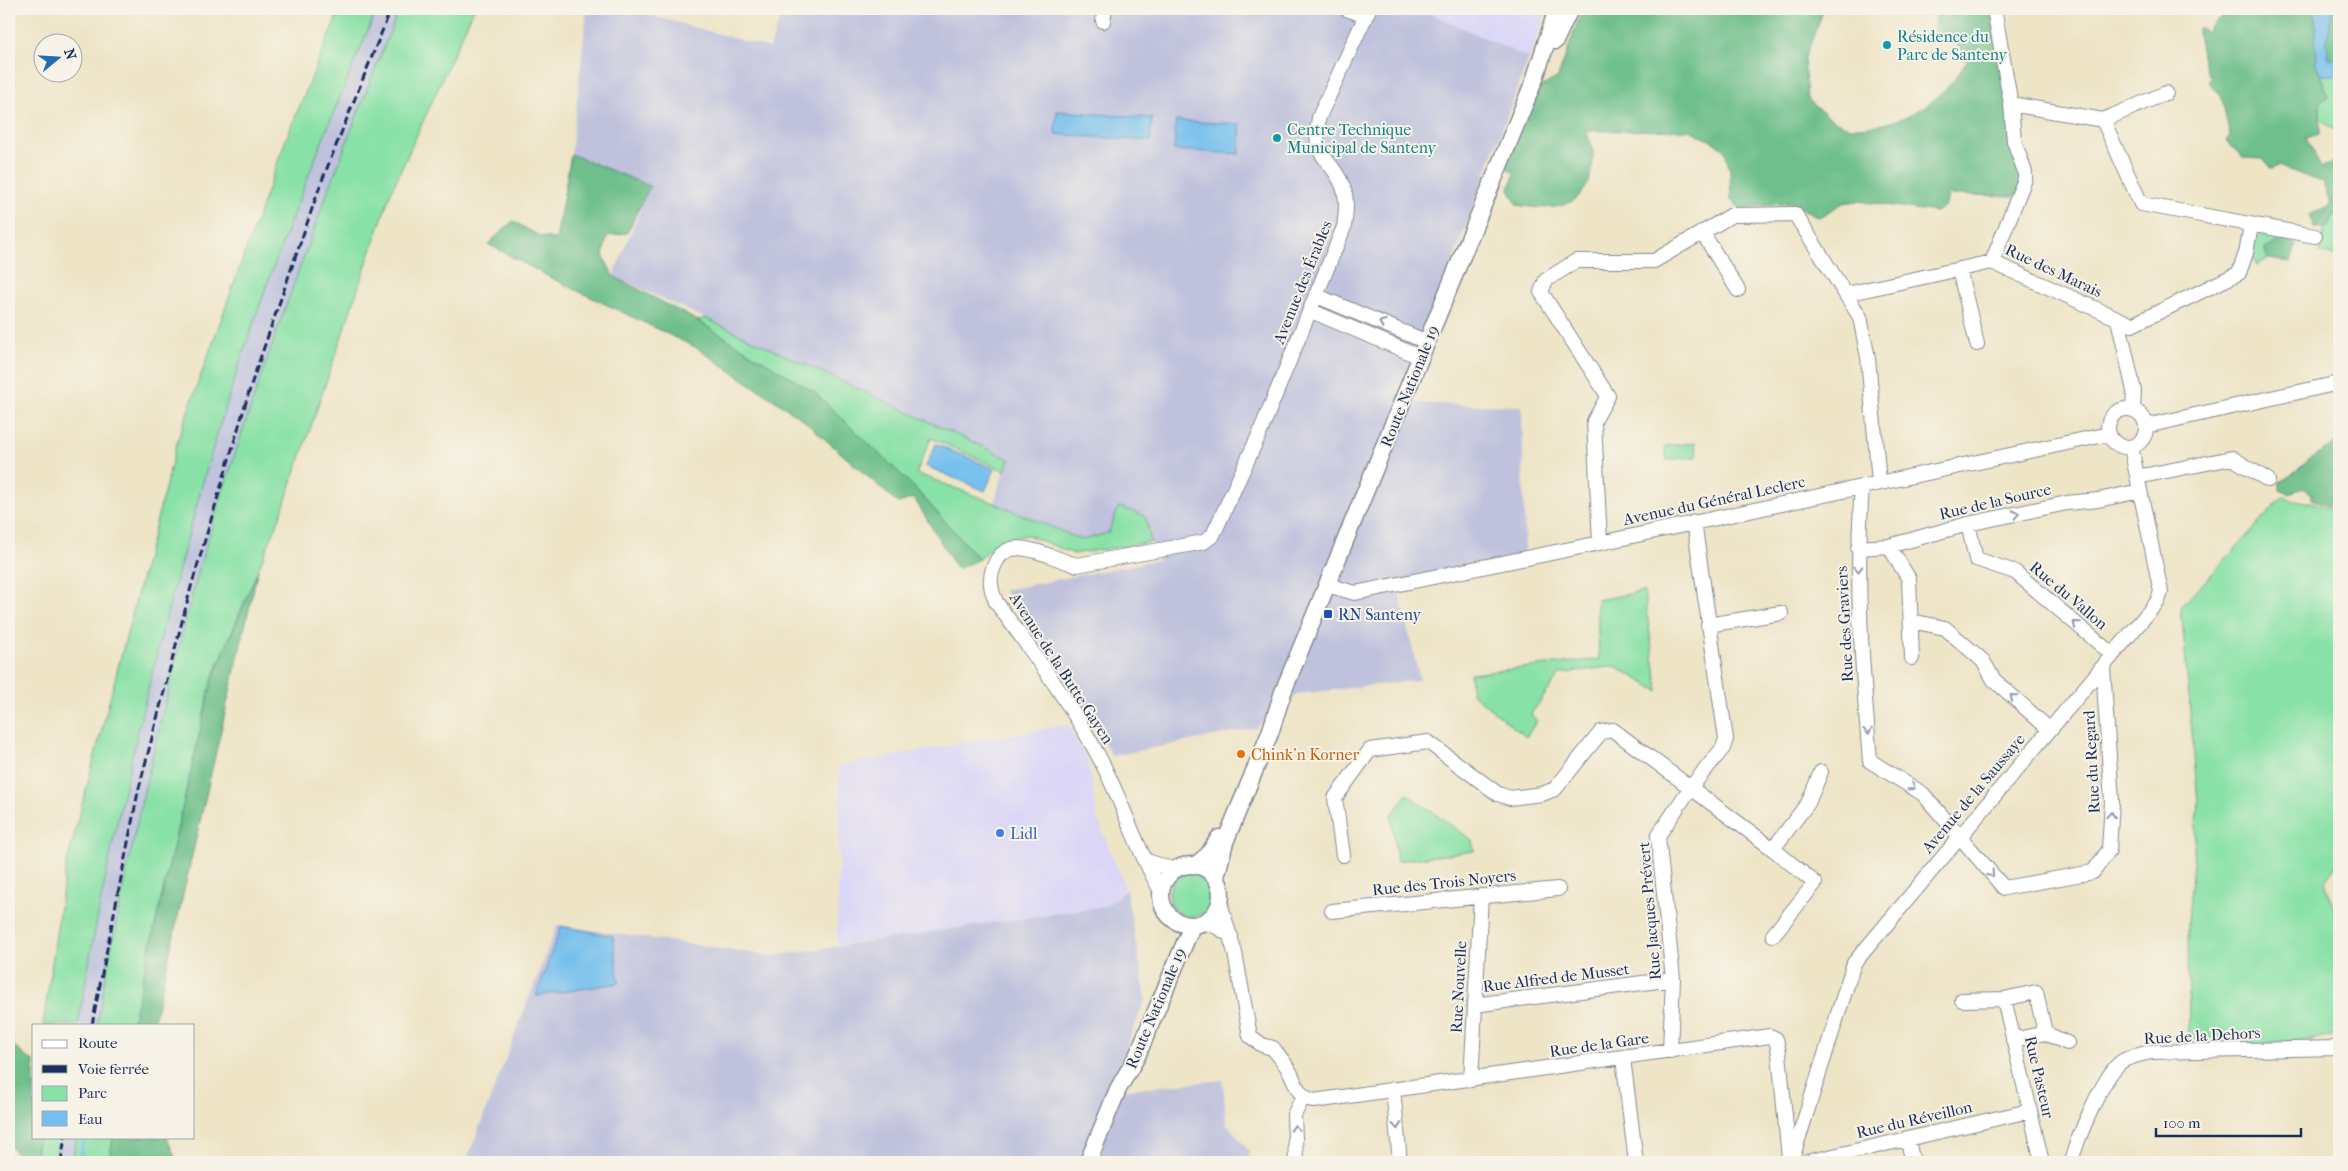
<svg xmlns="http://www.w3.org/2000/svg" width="2348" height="1171" font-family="'IM FELL French Canon',serif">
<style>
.built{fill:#dad6f7}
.industrial{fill:#c0c2dd}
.green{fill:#88e1a6;stroke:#528882}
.forest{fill:#6ebf8b;stroke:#447774}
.water{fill:#74bfed;stroke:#4877a6}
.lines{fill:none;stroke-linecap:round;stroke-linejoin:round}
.stream{stroke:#74bfed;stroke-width:3}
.minor-casing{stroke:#848a92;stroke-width:16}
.major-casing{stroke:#848a92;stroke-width:19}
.minor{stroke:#fff;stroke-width:14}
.major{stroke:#fff;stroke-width:16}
.rail{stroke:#1b2f5e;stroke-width:3;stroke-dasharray:8 4;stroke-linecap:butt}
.oneway{stroke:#8d97ae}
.culture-dot{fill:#0f9aa8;stroke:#f7f3e8;stroke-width:2}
.transit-dot{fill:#1a4fb4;stroke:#f7f3e8;stroke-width:2}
.food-dot{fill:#e8710a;stroke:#f7f3e8;stroke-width:2}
.shop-dot{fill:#3f7fe0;stroke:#f7f3e8;stroke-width:2}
.labels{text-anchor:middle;stroke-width:4;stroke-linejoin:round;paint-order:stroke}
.culture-label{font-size:16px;fill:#0d838f;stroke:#f7f3e8;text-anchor:start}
.street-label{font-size:16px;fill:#1b2f5e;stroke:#f7f3e8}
.transit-label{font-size:16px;fill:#164399;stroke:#f7f3e8;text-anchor:start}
.food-label{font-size:16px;fill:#c56008;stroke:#f7f3e8;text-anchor:start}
.shop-label{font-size:16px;fill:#366cbe;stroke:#f7f3e8;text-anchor:start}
</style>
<rect width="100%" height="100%" fill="#f7f3e8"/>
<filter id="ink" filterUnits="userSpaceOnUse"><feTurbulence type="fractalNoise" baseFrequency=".02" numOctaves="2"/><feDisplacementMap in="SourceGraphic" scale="10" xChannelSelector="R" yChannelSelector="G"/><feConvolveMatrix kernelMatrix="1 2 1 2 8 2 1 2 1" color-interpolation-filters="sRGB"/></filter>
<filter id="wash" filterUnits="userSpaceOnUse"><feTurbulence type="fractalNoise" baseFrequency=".0096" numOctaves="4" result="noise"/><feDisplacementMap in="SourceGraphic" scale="20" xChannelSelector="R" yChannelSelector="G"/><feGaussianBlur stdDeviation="1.12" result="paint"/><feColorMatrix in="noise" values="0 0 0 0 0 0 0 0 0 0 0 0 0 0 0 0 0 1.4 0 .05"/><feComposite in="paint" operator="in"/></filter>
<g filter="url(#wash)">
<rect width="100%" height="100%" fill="#eee4c6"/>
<path class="built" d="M 1420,9 L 1548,9 L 1529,58 Z
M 1068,725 L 1088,760 L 1097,818 L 1126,890 L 1106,906 L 837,946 L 840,765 Z"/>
<path class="industrial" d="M 340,9 L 474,9 L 391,192 L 280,517 L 212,680 L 132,1025 L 43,1025 L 66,866 L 178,439 L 286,139 Z
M 587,9 L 627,9 L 770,48 L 783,9 L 1420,9 L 1529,58 L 1399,403 L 1522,406 L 1525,556 L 1397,585 L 1420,680 L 1298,694 L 1256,728 L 1112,756 L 1068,680 L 1004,590 L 1158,560 L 1151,542 L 1108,533 L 1082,540 L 994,503 L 1008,458 L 613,276 L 650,186 L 571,154 Z
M 1126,890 L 1146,998 L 1109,1091 L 1223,1080 L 1226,1123 L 1249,1151 L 1249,1162 L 466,1162 L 557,925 L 773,956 L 1106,906 Z
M 43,1137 L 113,1137 L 109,1162 L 35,1162 Z"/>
<path class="green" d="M 340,9 L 377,9 C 328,124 280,243 240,362 C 219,424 201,488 184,551 C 141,707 105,865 78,1025 L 43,1025 L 66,866 L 178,439 L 286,139 Z
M 399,9 L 474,9 L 391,192 L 280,517 L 212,680 L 132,1025 L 97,1025 C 116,914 140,805 167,696 C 183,630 199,564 220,500 C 273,334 334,171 399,9 Z
M 2320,73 L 2329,75 L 2339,74 L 2339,134 L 2320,119 L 2320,102 L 2328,97 Z
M 2339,213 L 2339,256 L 2320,253 L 2324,227 L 2328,227 L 2334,215 Z
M 2264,232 L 2283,235 L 2283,239 L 2265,249 L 2268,259 L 2257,265 C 2249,252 2251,241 2264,232 Z
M 705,318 L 1009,459 L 1005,471 L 931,438 L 916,473 L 994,503 L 1082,540 L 1108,533 L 1119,507 L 1145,516 L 1151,542 L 1074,554 L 1028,535 L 1007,538 L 994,545 L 979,559 L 912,485 L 814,392 L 698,321 Z
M 1695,443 L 1697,457 L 1667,460 L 1665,446 Z
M 2283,497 L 2339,510 L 2339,862 L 2325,881 L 2336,916 L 2339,916 L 2339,1036 L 2189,1053 L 2188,921 L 2198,802 L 2181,607 Z
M 1644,591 L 1658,691 L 1615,666 L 1560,674 L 1531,714 L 1537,721 L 1526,737 L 1472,694 L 1470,674 L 1599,659 L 1597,600 Z
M 1407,794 L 1472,840 L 1474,851 L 1397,861 L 1391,816 Z
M1169 895a22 22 0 1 1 44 0a22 22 0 1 1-44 0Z
M 43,1137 L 59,1137 L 56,1162 L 35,1162 L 38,1142 Z
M 77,1137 L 113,1137 L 109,1162 L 72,1162 Z"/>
<path class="forest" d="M 1582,9 L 1824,9 L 1804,60 L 1807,98 C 1818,109 1835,125 1851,127 C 1857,128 1864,126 1870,126 C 1911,122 1947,96 1967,61 L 1954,39 L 1934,32 L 1936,9 L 1990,9 L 2024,178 L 2015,196 L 1948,195 L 1946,205 L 1936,212 L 1858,201 L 1843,203 L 1819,217 L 1791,203 L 1740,208 L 1731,200 L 1730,170 L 1724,148 L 1690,130 L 1587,131 C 1588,138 1593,146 1593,153 C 1593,205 1561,213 1517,205 L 1509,189 L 1515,173 L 1505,167 L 1532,92 L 1558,77 Z
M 2236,9 L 2315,9 L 2316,64 L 2329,97 L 2320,102 L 2320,134 L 2306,138 L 2321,168 L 2339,159 L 2339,213 L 2334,215 L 2328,227 L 2314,228 L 2309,216 L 2331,204 L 2322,182 L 2278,166 L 2271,169 L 2263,159 L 2243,158 L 2237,150 L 2231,147 L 2227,141 L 2230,136 L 2221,95 L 2208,82 L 2211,78 C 2200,63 2203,50 2197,32 L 2199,27 L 2206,32 C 2212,21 2226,17 2236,9 Z
M 2332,9 L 2339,9 L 2339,60 L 2328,58 L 2327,42 Z
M 571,154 L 650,186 L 627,233 L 607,236 L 603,255 L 613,276 L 698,321 L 814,392 L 912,485 L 979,559 L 957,569 L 914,498 L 898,503 L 802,419 L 697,348 L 553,279 L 488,244 L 513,221 L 541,237 L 556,239 Z
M 2283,239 L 2296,245 L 2291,262 L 2268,259 L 2264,249 Z
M 2337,442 L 2339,442 C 2339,452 2334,460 2335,469 C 2337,483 2339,491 2339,505 L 2330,506 L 2311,499 L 2311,494 L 2303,488 L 2288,494 L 2280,490 L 2280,482 L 2291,476 L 2312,457 Z
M 258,570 L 153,1025 L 132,1025 L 212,680 Z
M 9,1041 L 26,1057 L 34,1061 L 34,1137 L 43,1137 L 38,1142 L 35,1162 L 24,1162 L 9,1145 Z
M 113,1137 L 167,1137 L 177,1162 L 109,1162 Z"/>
<path class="water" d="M 2315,9 L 2332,9 L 2327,42 L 2328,58 L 2339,60 L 2339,74 L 2329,75 L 2320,73 L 2316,64 Z
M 1057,111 L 1152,118 L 1150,141 L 1055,134 Z
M 1176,121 L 1240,124 L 1240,154 L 1174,150 Z
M 936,444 L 995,469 L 985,491 L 926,466 Z
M 561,926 L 613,936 L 619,983 L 536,996 Z"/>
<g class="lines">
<path class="stream" d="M 80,1162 L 83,1140"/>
</g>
</g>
<g filter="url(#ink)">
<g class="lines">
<defs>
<path id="minor" d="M 1346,9 L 1366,16
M 1103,21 L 1105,9
M 2011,104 L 2103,120 L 2166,93
M 2103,120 L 2141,204 L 2315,236
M 1702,232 L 1738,290
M 1992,262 L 2132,325 L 2239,273 L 2246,253 L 2251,225
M 1992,262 L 2025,179 L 2025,172 L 2014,141 L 2011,104 L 1994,9
M 1959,269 L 1977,344
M 1846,294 L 1992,262
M 1317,296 L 1427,342
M 1311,311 L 1420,357
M 2118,319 L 2134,391 L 2133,410
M2108 428a19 19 0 1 1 38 0a19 19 0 1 1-38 0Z
M 2146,426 L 2339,383
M 2137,477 L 2232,458 L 2268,480
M 1862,486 C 1855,581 1862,666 1870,761 L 1923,794 L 2004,888 L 2093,872 L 2109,850 L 2112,801 L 2103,668
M 1968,524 L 1976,559 L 2015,572 L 2113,655
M 1600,543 L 1594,421 L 1608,396 L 1541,292 L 1546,280 L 1576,261 L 1654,261 L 1732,215 L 1795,214 L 1860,317 L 1868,358 L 1879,482
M 1889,546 L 1909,579 L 1912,658
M 1858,548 L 1889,546 L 1968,524 L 2067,503 L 2098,500 L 2140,491
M 1327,585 L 1355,593 L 1600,543 L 2109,434
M 1911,621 L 1945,628 L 1983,661 L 1994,680 L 2049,729
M 1708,625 L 1781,613
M 1773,849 L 1808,803 L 1821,772
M 1343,855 L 1335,798 L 1370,750 L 1428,742 L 1498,794 L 1510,798 L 1542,794 L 1555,789 L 1601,732 L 1613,730 L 1773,849 L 1815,883 L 1773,935
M 1144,860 L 1175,870
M 1161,891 C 1136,849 1123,802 1100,759 C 1071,703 1033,653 996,602 C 990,587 988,578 996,562 C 1011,532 1054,560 1077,565 L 1204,542 L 1213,535 L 1258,437 L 1344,227 C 1346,213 1348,198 1342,184 C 1327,152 1312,160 1319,117 L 1369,9
M 1220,903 L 1235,953 L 1250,1036 L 1262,1045 L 1273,1048 C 1277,1054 1283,1060 1287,1067 C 1298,1083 1293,1093 1314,1101 L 1770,1036 L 1776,1039 L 1779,1053 L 1789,1159
M 1332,911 L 1558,889
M 1205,922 L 1219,928 L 1231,936
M 2004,999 L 2042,1162
M 1962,1000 L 2004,999 L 2036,992 L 2045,1033 L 2013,1040
M 1474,1005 L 1673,979
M 2045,1033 L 2067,1043
M 1670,1051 L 1673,979 L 1658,836 L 1691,787 L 1723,748 L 1726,739 L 1694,522
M 1623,1058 L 1636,1162
M 1471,1080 L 1481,896
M 1393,1089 L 1400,1162
M 1907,1138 L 1913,1162
M 1296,1162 L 1294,1115 L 1303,1097
M 1791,1162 L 1854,963 L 2158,601 L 2161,592 L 2131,447
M 1807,1162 L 2029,1111
M 2071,1162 C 2077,1139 2103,1076 2121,1062 C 2129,1056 2140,1055 2150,1052 L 2339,1048"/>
<path id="major" d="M 1555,41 L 1570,9
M1161 895a30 30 0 1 1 60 0a30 30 0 1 1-60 0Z
M 1196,865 L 1208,855 L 1219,838
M 1216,877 L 1225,842 L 1270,733 L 1283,692 L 1534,81 L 1557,9
M 1088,1162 L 1118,1089 L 1137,1056 L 1192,926"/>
</defs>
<use href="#minor" class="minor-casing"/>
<use href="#major" class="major-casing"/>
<use href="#minor" class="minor"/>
<use href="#major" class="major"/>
<path class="rail" d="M 92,1025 L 138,792 L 191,587 L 252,382 L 321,183 L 391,9
M 61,1162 L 65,1137"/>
</g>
<defs><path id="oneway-chevron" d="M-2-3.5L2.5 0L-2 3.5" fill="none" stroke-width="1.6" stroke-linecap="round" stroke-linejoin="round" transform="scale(1.25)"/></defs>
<g class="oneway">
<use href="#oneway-chevron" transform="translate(1382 323) rotate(-158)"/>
<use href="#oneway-chevron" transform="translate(2016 514) rotate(-12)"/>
<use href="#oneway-chevron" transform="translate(1858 569) rotate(89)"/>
<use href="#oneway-chevron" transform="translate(2076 624) rotate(-140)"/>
<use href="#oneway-chevron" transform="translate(2013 697) rotate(-139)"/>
<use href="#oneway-chevron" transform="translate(1868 731) rotate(85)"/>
<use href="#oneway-chevron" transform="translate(1912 787) rotate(32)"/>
<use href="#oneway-chevron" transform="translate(2111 815) rotate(-86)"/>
<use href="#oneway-chevron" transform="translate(1991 874) rotate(49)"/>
<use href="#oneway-chevron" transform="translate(1397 1126) rotate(85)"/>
<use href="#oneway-chevron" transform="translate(1295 1128) rotate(-92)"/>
</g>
</g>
<g class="culture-dot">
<circle cx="1887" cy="45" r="5"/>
<circle cx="1277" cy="138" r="5"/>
</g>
<rect class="transit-dot" x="1323" y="609" width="10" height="10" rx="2.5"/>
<circle class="food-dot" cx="1241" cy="754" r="5"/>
<circle class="shop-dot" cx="1000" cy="833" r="5"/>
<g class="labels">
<g class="culture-label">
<text x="1897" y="42">Résidence du<tspan x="1897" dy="18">Parc de Santeny</tspan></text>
<text x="1287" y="135">Centre Technique<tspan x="1287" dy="18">Municipal de Santeny</tspan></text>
</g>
<g class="street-label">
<text transform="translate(2054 270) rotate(25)" y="6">Rue des Marais</text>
<text transform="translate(1302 282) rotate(-68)" y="6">Avenue des Érables</text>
<text transform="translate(1409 386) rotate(-68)" y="6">Route Nationale 19</text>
<text transform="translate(1714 500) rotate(-12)" y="6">Avenue du Général Leclerc</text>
<text transform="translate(1995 501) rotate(-13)" y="6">Rue de la Source</text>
<text transform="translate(2069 595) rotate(40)" y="6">Rue du Vallon</text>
<text transform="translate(1844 624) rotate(-93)" y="6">Rue des Graviers</text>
<text transform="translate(1062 668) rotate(57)" y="6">Avenue de la Butte Gayen</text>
<text transform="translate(2091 762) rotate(-93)" y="6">Rue du Regard</text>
<text transform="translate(1973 793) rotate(-50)" y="6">Avenue de la Saussaye</text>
<text transform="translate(1444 882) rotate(-6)" y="6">Rue des Trois Noyers</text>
<text transform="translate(1649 911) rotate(-95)" y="6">Rue Jacques Prévert</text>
<text transform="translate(1556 977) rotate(-7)" y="6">Rue Alfred de Musset</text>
<text transform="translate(1458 987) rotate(-87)" y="6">Rue Nouvelle</text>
<text transform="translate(1155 1008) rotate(-67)" y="6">Route Nationale 19</text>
<text transform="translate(2202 1035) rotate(-3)" y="6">Rue de la Dehors</text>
<text transform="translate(1599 1044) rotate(-8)" y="6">Rue de la Gare</text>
<text transform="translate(2040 1077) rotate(77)" y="6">Rue Pasteur</text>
<text transform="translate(1914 1119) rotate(-13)" y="6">Rue du Réveillon</text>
</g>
<g class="transit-label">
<text x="1338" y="620">RN Santeny</text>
</g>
<g class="food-label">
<text x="1251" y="760">Chink'n Korner</text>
</g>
<g class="shop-label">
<text x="1010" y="839">Lidl</text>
</g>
</g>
<rect width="2348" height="1171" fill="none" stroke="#f7f3e8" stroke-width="30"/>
<rect x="32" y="1024" width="162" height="115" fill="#f7f3e8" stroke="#9fa5b1"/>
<rect x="42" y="1040" width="25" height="8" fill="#ffffff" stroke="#9fa5b1"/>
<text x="78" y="1048" font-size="15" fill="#1b2f5e">Route</text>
<rect x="42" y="1065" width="25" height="8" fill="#1b2f5e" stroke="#9fa5b1"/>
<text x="78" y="1074" font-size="15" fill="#1b2f5e">Voie ferrée</text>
<rect x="42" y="1086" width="25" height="15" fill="#88e1a6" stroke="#9fa5b1"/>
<text x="78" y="1098" font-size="15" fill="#1b2f5e">Parc</text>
<rect x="42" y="1111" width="25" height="15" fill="#74bfed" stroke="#9fa5b1"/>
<text x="78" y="1124" font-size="15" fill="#1b2f5e">Eau</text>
<g transform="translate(58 58) rotate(72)"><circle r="24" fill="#f7f3e8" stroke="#9fa5b1"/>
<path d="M0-4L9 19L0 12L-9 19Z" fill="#1f6fb2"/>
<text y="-8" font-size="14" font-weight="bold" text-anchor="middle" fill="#1b2f5e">N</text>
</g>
<path d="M2156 1128v8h145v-8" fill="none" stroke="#1b2f5e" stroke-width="2.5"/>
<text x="2163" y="1128" font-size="15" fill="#1b2f5e" stroke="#f7f3e8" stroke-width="4" paint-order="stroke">100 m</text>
</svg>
